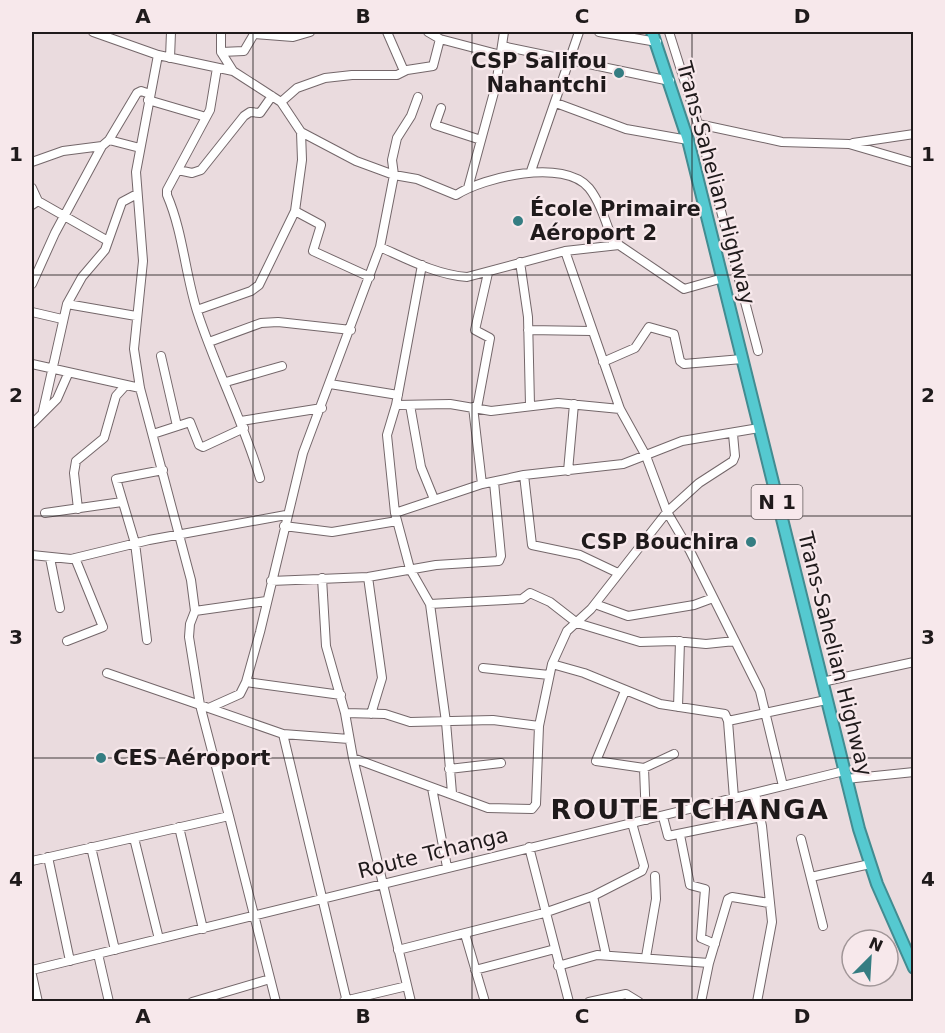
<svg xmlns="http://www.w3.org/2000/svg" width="945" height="1033" font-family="'DejaVu Sans',sans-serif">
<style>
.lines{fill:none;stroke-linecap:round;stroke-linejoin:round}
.minor-casing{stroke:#74676a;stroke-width:10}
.highway-casing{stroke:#428c91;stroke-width:14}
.minor{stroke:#fff;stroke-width:8}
.highway{stroke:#55c9d0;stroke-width:10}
.grid{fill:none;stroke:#1f1a1b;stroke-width:1.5;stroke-opacity:0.55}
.poi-dot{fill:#357d82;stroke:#f7e8eb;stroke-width:2}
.labels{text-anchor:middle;stroke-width:4.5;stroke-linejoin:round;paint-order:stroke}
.shield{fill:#f7e8eb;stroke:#605859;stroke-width:1.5}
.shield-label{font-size:20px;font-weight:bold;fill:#1f1a1b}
.poi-label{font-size:21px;font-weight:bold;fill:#1f1a1b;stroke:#f7e8eb;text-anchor:end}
.street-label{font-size:21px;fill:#1f1a1b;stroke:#f7e8eb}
.district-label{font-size:27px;font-weight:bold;letter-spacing:1.5px;fill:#1f1a1b;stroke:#f7e8eb}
.neatline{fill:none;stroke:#1f1a1b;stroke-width:2}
.grid-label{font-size:20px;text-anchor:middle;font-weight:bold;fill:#1f1a1b}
</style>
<rect width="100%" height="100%" fill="#eadbde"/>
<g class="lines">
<defs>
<path id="minor" d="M 93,32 L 158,55 L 233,71 L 281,102 L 301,132 L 302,160 L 295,211 L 259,285 L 251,291 L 197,310
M 221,32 L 221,52 L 233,71
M 387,32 L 404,71
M 428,32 L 440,39 L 501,55
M 599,32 L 657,42
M 669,32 L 698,124 L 758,351
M 502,46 L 670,81
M 221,52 L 244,51 L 254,34 L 293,37 L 310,32
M 170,58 L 171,32
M 217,68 L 210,110 L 167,190 L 167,195 C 183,232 185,273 197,311 C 215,367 243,421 260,478
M 148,100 L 206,117
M 281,102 L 297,88 L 325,78 L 352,75 L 397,75 L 407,70 L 433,66 L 440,39
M 556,103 L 626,129 L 688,140
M 441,108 L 435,125 L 481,140
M 698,124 L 782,142 L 849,144 L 914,163
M 301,132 L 356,161 L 394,175 L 417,179 L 456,195 C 484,177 564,158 589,188 C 601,203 607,226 614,244
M 109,140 L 140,148
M 853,143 L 914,134
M 32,162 L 63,151 L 102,146
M 178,170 L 192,173 L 201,170 L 244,116 L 250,112 L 260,113 L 272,96
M 531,171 L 579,32
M 32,188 L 38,201
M 468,188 L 496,85 L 504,32
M 32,205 L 38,201 L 108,241
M 295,211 L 321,225 L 313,251 L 370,277
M 380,247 C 407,259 437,275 467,277 L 565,251
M 520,262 L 528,317 L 530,405
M 422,265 L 396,405 L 387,435 L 395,513 L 410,569 L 430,604 L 446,722 L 452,793
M 723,278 L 684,289 L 619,245 L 565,251 L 620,409 L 646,456 L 667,512 L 690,551 L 760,691 L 783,786
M 32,284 L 55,233 L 102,146 L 109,140 L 137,93 L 141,91 L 150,94
M 67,304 L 136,316
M 32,312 L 62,319
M 528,330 L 591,331
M 209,342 L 261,323 L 278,322 L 351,330
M 161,356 L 177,426
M 603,362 L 635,348 L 649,327 L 674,334 L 680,361 L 684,364 L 742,359
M 32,364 L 140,388
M 226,382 L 282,366
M 330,384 L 398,395
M 396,405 L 450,404 L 491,411 L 558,403 L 620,409
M 410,405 L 421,467 L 434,499
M 473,407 L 482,484
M 477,408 L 490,338 L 475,330 L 488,273
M 43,411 L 67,304 L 82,277 L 105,250 L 122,202 L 137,194
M 241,421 L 322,408
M 32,424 L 57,399 L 68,374
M 153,434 L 190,422 L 199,445 L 203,447 L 244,428
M 568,471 L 574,404
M 524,475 L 532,545 L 580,555 L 618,573
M 78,509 L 74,473 L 76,461 L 104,438 L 116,396 L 125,386
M 45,513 L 122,502
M 395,513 L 482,484 L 524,475 L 623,464 L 682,441 L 759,428
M 284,526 L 332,532 L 397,521
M 32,555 L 71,559 L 149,540 L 286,515
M 50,558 L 60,608
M 368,577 L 382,678 L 371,714
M 322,578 L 326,646 L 345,713 L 353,758 L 411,1002
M 271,581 L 368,577 L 436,565 L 499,561 L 501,556 L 494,482
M 430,604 L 522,599 L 530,593 L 550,602 L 577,623 L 640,642 L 675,641 L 706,644 L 735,641
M 595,604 L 628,616 L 694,605 L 713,598
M 195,611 L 266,601
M 147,640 L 135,543 L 116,479 L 163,470
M 67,641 L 103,627 L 75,558
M 552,664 L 584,673 L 660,704 L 725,714 L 728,721 L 826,700
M 483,668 L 549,675
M 107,673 L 200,705 L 189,637 L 190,624 L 195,611 L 191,580 L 140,388 L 134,349 L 143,261 L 136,172 L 158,55
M 246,682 L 341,695
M 822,682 L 914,662
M 625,691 L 596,761 L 644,768 L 674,754
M 211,707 L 240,694 L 246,682 L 260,632 L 303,453 L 380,247 L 394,175 L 392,160 L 397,138 L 411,116 L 418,97
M 678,707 L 680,641
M 345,713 L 385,714 L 410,722 L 493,720 L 539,726 L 552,664 L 567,631 L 591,609 L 667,512 L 699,483 L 733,461 L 735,456 L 733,434
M 728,721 L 734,798
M 283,734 L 347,1002
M 353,758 L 488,808 L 532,809 L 536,804 L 539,726
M 644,768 L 646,820
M 449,769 L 501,763
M 846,779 L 914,772
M 432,788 L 447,867
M 755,793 L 762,826 L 772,922 L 757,1002
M 229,816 L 200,705 L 283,734 L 349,739
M 663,817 L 668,836 L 761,817
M 179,827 L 203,929
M 680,835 L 690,885 L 705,889 L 701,938 L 715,944
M 134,838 L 159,939
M 801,839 L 823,926
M 91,847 L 115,950
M 529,847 L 569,1002
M 48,857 L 70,961
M 32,861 L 229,816 L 276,1002
M 811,877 L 870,864
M 593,896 L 606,955
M 465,934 L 485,1002
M 398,950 L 544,913 L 593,896 L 642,871 L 644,866 L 632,823
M 98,954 L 109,1002
M 646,957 L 656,899 L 655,876
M 558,966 L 597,955 L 709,963
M 32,970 L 844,771
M 475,970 L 555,949
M 32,975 L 38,1002
M 344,1001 L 407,986
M 192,1002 L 270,979
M 589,1002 L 626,994 L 639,1002
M 701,1002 L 709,963 L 728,899 L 732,897 L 769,903"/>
<path id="highway" d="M 652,32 L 688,140 L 859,829 L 877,884 L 914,968"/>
</defs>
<use href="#minor" class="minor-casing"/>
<use href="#highway" class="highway-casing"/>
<use href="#minor" class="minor"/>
<use href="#highway" class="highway"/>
</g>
<path class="grid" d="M 253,32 L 253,1002M 472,32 L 472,1002M 692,32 L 692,1002M 32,275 L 914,275M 32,516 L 914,516M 32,758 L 914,758"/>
<g class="poi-dot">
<circle cx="619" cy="73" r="6"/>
<circle cx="518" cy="221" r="6"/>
<circle cx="751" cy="542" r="6"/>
<circle cx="101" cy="758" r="6"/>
</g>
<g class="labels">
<rect class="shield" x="751.5" y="485" width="51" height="34" rx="4.5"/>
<g class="shield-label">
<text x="777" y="509">N 1</text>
</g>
<g class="poi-label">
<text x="607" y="68">CSP Salifou<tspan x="607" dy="24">Nahantchi</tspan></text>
<text x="530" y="216" text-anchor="start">École Primaire<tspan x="530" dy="24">Aéroport 2</tspan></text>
<text x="739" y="549">CSP Bouchira</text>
<text x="113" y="765" text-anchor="start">CES Aéroport</text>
</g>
<g class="street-label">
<text transform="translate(716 183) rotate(75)" y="7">Trans-Sahelian Highway</text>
<text transform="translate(835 654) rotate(76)" y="7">Trans-Sahelian Highway</text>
<text transform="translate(433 853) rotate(-14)" y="7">Route Tchanga</text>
</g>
<g class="district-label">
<text x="690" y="819">ROUTE TCHANGA</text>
</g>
</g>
<rect width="945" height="1033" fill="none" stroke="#f7e8eb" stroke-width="66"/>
<g transform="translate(870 958) rotate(24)"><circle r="28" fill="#f7e8eb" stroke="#a19698" stroke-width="1.5"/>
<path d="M0-4.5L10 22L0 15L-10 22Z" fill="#357d82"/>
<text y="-9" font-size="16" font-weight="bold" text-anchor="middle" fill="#1f1a1b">N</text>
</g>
<rect x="33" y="33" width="879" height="967" class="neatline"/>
<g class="grid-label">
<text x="143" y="23">A</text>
<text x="363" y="23">B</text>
<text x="582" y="23">C</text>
<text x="802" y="23">D</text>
<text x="16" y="161">1</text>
<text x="928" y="161">1</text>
<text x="16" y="402">2</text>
<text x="928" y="402">2</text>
<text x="16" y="644">3</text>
<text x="928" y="644">3</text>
<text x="16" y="886">4</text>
<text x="928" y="886">4</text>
<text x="143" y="1023">A</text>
<text x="363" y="1023">B</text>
<text x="582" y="1023">C</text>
<text x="802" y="1023">D</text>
</g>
</svg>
